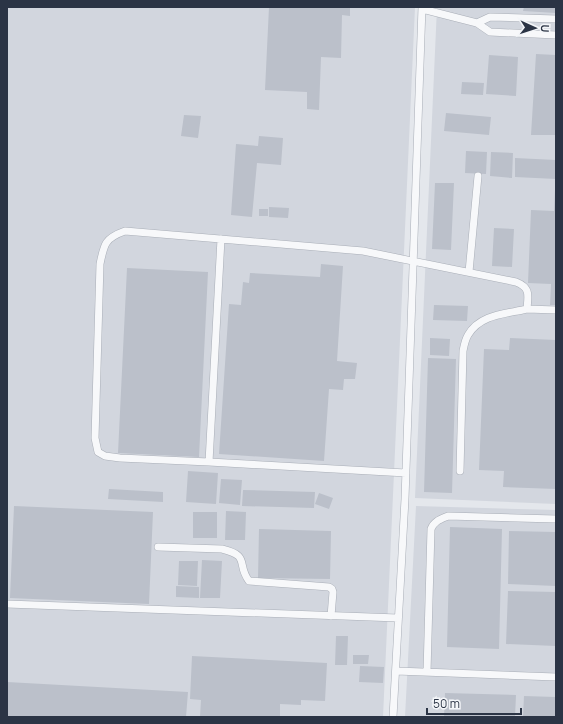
<svg xmlns="http://www.w3.org/2000/svg" width="563" height="724" font-family="Manrope,sans-serif">
<style>
.built{fill:#d2d6de}
.building{fill:#bbc0ca}
.lines{fill:none;stroke-linecap:round;stroke-linejoin:round}
.lane-casing{stroke:#a9aeb7;stroke-width:8}
.lane{stroke:#f7f8fa;stroke-width:7}
</style>
<rect width="100%" height="100%" fill="#e4e7ec"/>
<path class="built" d="M 7,7 L 415,7 L 383,717 L 7,717 Z
M 437,7 L 556,7 L 556,504 L 415,498 Z
M 416,506 L 556,510 L 556,717 L 405,717 Z"/>
<path class="building" d="M 269,7 L 350,7 L 350,16 L 342,15 L 341,58 L 321,57 L 319,110 L 307,109 L 307,92 L 265,90 Z
M 524,7 L 556,7 L 556,13 L 523,11 Z
M 536,54 L 556,55 L 556,135 L 531,135 Z
M 489,55 L 518,57 L 516,96 L 486,94 Z
M 462,82 L 484,83 L 483,95 L 461,94 Z
M 446,113 L 491,117 L 489,135 L 444,131 Z
M 184,115 L 201,116 L 198,138 L 181,136 Z
M 259,136 L 283,138 L 281,165 L 257,163 L 252,217 L 231,215 L 236,144 L 258,146 Z
M 466,151 L 487,152 L 486,174 L 465,173 Z
M 491,152 L 513,153 L 512,178 L 490,176 Z
M 515,158 L 556,160 L 556,179 L 515,177 Z
M 435,183 L 454,183 L 451,250 L 432,249 Z
M 555,190 L 556,190 L 556,305 L 550,305 L 551,284 L 528,283 L 531,210 L 554,211 Z
M 269,207 L 289,208 L 288,218 L 269,217 Z
M 259,209 L 268,209 L 268,216 L 259,216 Z
M 494,228 L 514,229 L 512,267 L 492,266 Z
M 321,264 L 343,266 L 337,361 L 357,363 L 355,379 L 344,379 L 343,390 L 329,389 L 324,461 L 219,454 L 229,304 L 241,305 L 243,282 L 249,283 L 250,273 L 320,277 Z
M 127,268 L 208,272 L 199,457 L 118,453 Z
M 434,305 L 468,306 L 467,321 L 433,320 Z
M 430,338 L 450,339 L 449,356 L 430,355 Z
M 510,338 L 556,340 L 556,489 L 503,487 L 504,471 L 479,470 L 484,349 L 509,350 Z
M 428,358 L 456,359 L 452,493 L 424,492 Z
M 188,471 L 218,473 L 216,504 L 186,502 Z
M 221,479 L 242,480 L 240,505 L 219,503 Z
M 109,489 L 163,492 L 163,502 L 108,499 Z
M 243,490 L 315,492 L 314,508 L 242,506 Z
M 319,493 L 333,498 L 329,509 L 315,504 Z
M 14,506 L 153,512 L 149,604 L 10,598 Z
M 226,511 L 246,512 L 245,540 L 225,540 Z
M 193,512 L 217,512 L 217,538 L 193,538 Z
M 450,527 L 502,529 L 499,649 L 447,647 Z
M 259,529 L 331,531 L 330,579 L 258,578 Z
M 509,531 L 556,532 L 556,586 L 508,584 Z
M 202,560 L 222,561 L 220,598 L 200,598 Z
M 179,561 L 198,561 L 197,586 L 178,585 Z
M 176,586 L 199,587 L 199,598 L 176,597 Z
M 508,591 L 556,592 L 556,646 L 506,644 Z
M 336,636 L 348,636 L 347,665 L 335,665 Z
M 353,655 L 369,655 L 368,664 L 353,664 Z
M 192,656 L 327,663 L 325,701 L 301,700 L 301,705 L 280,704 L 280,717 L 200,717 L 201,700 L 190,699 Z
M 360,666 L 384,667 L 383,683 L 359,682 Z
M 7,682 L 188,692 L 186,717 L 7,717 Z
M 445,693 L 516,695 L 515,717 L 444,717 Z
M 524,696 L 556,697 L 556,717 L 523,717 Z"/>
<g class="lines">
<defs>
<path id="lane" d="M 422,9 L 477,23 L 490,32 L 556,35
M 477,23 L 490,17 L 556,19
M 469,272 L 478,176
M 209,462 L 221,239
M 460,471 L 463,351 C 464,346 465,340 468,335 C 480,314 506,314 527,309
M 406,473 L 209,462 L 120,458 L 105,456 L 98,452 L 95,438 L 100,264 C 104,244 105,238 125,231 L 363,251 L 516,282 C 531,288 528,295 527,309 L 556,310
M 158,547 L 222,549 C 251,556 236,564 249,581 L 329,587 L 332,589 L 333,592 L 331,616
M 7,604 L 398,618
M 396,671 L 556,677
M 427,672 L 431,529 C 434,521 441,519 448,516 L 556,519
M 393,717 L 405,499 L 422,7"/>
</defs>
<use href="#lane" class="lane-casing"/>
<use href="#lane" class="lane"/>
</g>
<rect width="563" height="724" fill="none" stroke="#2b3445" stroke-width="16"/>
<g transform="translate(535 28) rotate(93)" stroke="#f4f6f9" stroke-width="3" paint-order="stroke">
<path d="M0-3L7 15L0 10L-7 15Z" fill="#2b3445"/>
<text y="-6" font-size="11" font-weight="bold" text-anchor="middle" fill="#2b3445">U</text>
</g>
<path d="M427 708v6h94v-6" fill="none" stroke="#2b3445" stroke-width="2"/>
<text x="433" y="708" font-size="12" fill="#2b3445" stroke="#f4f6f9" stroke-width="3" paint-order="stroke">50 m</text>
</svg>
